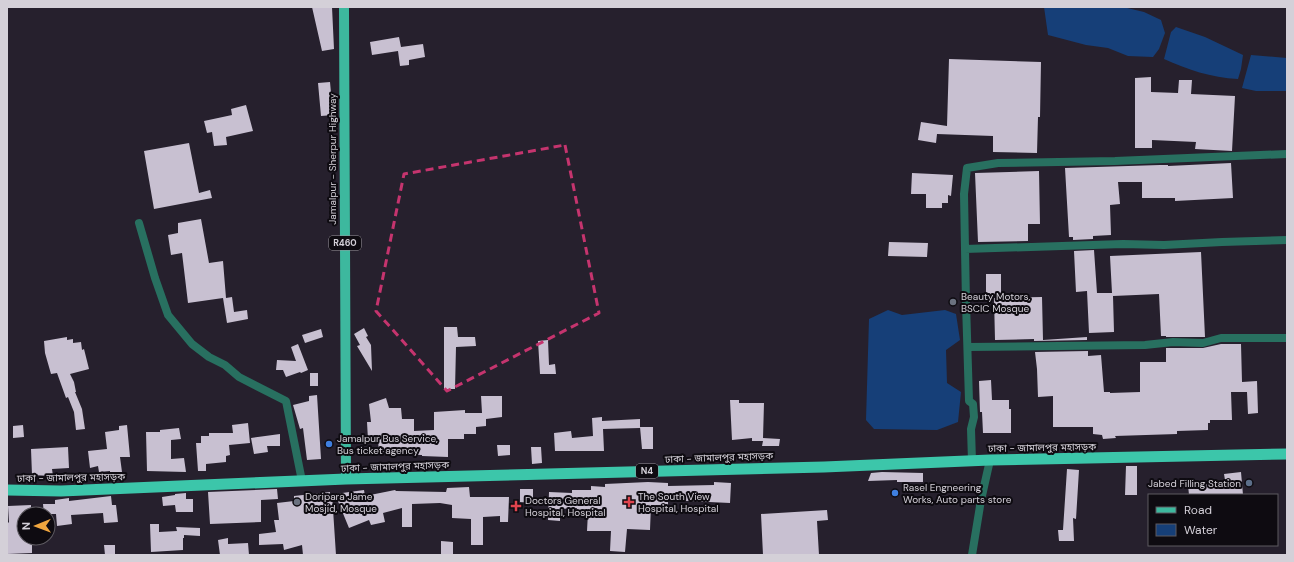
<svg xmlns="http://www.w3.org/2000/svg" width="1294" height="562" font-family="'DM Sans','Noto Sans Bengali',sans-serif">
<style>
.water{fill:#163f78}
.building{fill:#c8c0d1}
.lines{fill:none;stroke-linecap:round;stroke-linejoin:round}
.minor{stroke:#287060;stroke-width:8}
.primary{stroke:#3db89e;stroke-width:10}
.trunk{stroke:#3cc6aa;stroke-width:11}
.marked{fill:none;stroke:#c5346e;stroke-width:3;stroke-dasharray:8 5;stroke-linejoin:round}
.worship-dot{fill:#6b7280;stroke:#0e0b11;stroke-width:1.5}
.shop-dot{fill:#3f7fe0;stroke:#0e0b11;stroke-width:1.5}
.service-dot{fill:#5c6f8a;stroke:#0e0b11;stroke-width:1.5}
.health-dot{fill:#e0444e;stroke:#0e0b11;stroke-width:1.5}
.labels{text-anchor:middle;stroke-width:4;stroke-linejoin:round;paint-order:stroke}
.shield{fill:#0e0b11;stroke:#99959c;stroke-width:1}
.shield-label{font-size:9px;font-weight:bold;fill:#d4d0d8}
.street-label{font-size:10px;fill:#d4d0d8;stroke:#0e0b11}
.poi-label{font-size:10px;fill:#d4d0d8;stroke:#0e0b11;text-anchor:start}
</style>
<rect width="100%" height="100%" fill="#26202d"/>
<path class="water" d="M 1044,7 L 1123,7 L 1144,12 L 1161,20 L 1165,33 L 1159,49 L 1153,57 L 1128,56 L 1108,48 L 1086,45 L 1048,35 Z
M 1176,27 L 1205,37 L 1243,55 L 1241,69 L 1238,79 C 1211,78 1187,69 1164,59 L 1171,32 Z
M 1251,55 L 1287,58 L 1287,91 L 1256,91 L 1242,88 Z
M 888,310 L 902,315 L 945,310 L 956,314 L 960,340 L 946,350 L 947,383 L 961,392 L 958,422 L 937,430 L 874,429 L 866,420 L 869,319 Z"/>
<path class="building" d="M 312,7 L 332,7 L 334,49 L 322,51 Z
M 399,37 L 401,47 L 423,44 L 425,57 L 409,60 L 409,65 L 400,66 L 398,51 L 372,55 L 370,42 Z
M 949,59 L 1041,62 L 1040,117 L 1038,117 L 1037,153 L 993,152 L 993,136 L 937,134 L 936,143 L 918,140 L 921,122 L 947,126 Z
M 1151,77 L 1151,92 L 1178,93 L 1179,80 L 1192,80 L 1191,94 L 1235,96 L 1232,151 L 1195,149 L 1196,142 L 1152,140 L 1152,148 L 1135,148 L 1135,78 Z
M 330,82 L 333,115 L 321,116 L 318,83 Z
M 246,105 L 253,131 L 226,137 L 227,145 L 214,146 L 212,132 L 207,133 L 204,121 L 232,115 L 231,109 Z
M 189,143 L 199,193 L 210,190 L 212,198 L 154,209 L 144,151 Z
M 1231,163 L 1233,198 L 1175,201 L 1175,198 L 1142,198 L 1142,182 L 1118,182 L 1120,204 L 1110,205 L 1111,235 L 1093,236 L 1093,239 L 1073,240 L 1073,237 L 1069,237 L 1065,168 L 1160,165 L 1168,165 L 1168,166 Z
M 1039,171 L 1040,224 L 1028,224 L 1028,241 L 978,242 L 975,173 Z
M 912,173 L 953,175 L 951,196 L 948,195 L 948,203 L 942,203 L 942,208 L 926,208 L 926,194 L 911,194 Z
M 201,219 L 209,263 L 223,261 L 226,298 L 232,297 L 234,312 L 247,310 L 248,319 L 227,323 L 223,298 L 188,303 L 182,253 L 171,255 L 168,235 L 178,233 L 178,223 Z
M 889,242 L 928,243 L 927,257 L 888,256 Z
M 1094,250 L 1097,293 L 1112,293 L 1110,256 L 1201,252 L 1205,337 L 1166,337 L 1166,336 L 1161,336 L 1159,294 L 1113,296 L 1114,332 L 1089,333 L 1087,291 L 1076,292 L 1074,251 Z
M 986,274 L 1001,274 L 1001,294 L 986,295 Z
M 1042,297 L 1043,340 L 1087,337 L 1087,340 L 1034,341 L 1034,339 L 995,340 L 994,298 Z
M 444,327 L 457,327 L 458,337 L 475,337 L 476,346 L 456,347 L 455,389 L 444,389 Z
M 364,328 L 368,336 L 366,337 L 371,345 L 372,371 L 357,346 L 360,345 L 354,334 Z
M 321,329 L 323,337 L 305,343 L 302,335 Z
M 67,337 L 67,340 L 73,339 L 73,343 L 81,342 L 82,350 L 84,349 L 89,369 L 70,374 L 74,382 L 76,392 L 75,392 L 82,409 L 85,429 L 76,430 L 74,412 L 68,397 L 66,398 L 57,373 L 51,374 L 45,353 L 44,341 Z
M 548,340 L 549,365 L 555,364 L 556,374 L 540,374 L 538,341 Z
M 298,344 L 308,370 L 301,373 L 300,372 L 286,377 L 283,370 L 276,370 L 277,360 L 296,361 L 291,347 Z
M 1221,344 L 1241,344 L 1242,382 L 1257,381 L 1258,413 L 1248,414 L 1247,392 L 1231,392 L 1232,420 L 1210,420 L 1210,423 L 1208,423 L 1208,430 L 1177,431 L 1177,434 L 1115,436 L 1116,438 L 1103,439 L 1102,435 L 1093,434 L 1093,427 L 1053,427 L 1053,396 L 1038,397 L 1037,369 L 1035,352 L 1088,351 L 1088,356 L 1101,355 L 1104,392 L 1110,392 L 1110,393 L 1140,392 L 1140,362 L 1166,362 L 1166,348 L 1203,348 Z
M 310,373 L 318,373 L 318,386 L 310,386 Z
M 991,380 L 992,400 L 1009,400 L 1009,409 L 1011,409 L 1011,433 L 983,433 L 982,412 L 980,412 L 979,381 Z
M 317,395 L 321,459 L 307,460 L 303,428 L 300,429 L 293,405 L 309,401 L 309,396 Z
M 481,396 L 502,396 L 502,417 L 486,419 L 486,426 L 476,427 L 476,434 L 464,434 L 464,439 L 448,439 L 448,457 L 422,456 L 422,455 L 379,454 L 378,439 L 368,440 L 367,422 L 371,422 L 369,404 L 386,398 L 389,408 L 401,408 L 402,419 L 414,419 L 414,431 L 434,430 L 434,412 L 465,410 L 465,413 L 482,413 Z
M 730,400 L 739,400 L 739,403 L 764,403 L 763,438 L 780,439 L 779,446 L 762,446 L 763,441 L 752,441 L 752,438 L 732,440 Z
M 602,417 L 602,421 L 640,419 L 640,428 L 603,429 L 604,451 L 555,451 L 554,433 L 571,431 L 572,438 L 593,436 L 592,418 Z
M 248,423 L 250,443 L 229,445 L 230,455 L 226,456 L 226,462 L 206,464 L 206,471 L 198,471 L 196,443 L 201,443 L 201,436 L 209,436 L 209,433 L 233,433 L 232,425 Z
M 23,425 L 24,437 L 13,438 L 13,426 Z
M 127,425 L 130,457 L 120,457 L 122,472 L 110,473 L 110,471 L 99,472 L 98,466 L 90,468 L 88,451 L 107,449 L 105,432 L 119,430 L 119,426 Z
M 640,427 L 653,427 L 653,449 L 642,449 Z
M 179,428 L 181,439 L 171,440 L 171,459 L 184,458 L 186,472 L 147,471 L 146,432 L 160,432 L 160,430 Z
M 280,434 L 280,446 L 267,446 L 268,452 L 254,454 L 251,438 Z
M 497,445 L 510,445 L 510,455 L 498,456 Z
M 68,447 L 69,468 L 52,469 L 53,476 L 32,475 L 31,449 Z
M 531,447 L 541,447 L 542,463 L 532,464 Z
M 1126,466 L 1137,466 L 1137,495 L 1125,495 Z
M 1067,469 L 1079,470 L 1076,519 L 1073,518 L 1074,541 L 1059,541 L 1058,530 L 1063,530 Z
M 882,472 L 923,473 L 923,482 L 897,482 L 897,480 L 868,481 L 871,473 Z
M 1241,472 L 1243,495 L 1189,495 L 1188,485 L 1209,484 L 1209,486 L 1226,486 L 1224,474 Z
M 648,482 L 668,483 L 668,486 L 714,485 L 714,482 L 731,483 L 730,503 L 668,500 L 668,506 L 651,505 L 650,530 L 627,529 L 625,552 L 610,551 L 611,531 L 587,531 L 588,512 L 576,512 L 577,508 L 560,509 L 560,521 L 548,520 L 549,492 L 572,493 L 572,490 L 591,490 L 591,486 L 605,487 L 605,484 Z
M 469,487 L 470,497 L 509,497 L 508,522 L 500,522 L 500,516 L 483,517 L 483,545 L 471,545 L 471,519 L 452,518 L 452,505 L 440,503 L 412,504 L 412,527 L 402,527 L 402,508 L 383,513 L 385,522 L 371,525 L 369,520 L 349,528 L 335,494 L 364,490 L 365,496 L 395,490 L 396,491 L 446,492 L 447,488 Z
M 277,489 L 278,499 L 261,500 L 261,522 L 210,524 L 208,492 Z
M 520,489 L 533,489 L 533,503 L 520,502 Z
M 330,492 L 330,495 L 332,494 L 336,555 L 303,555 L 302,545 L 284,550 L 283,544 L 259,545 L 259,534 L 276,532 L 274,520 L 279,520 L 277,503 L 294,501 L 294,496 Z
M 186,493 L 186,499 L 193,499 L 193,512 L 176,512 L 175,505 L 163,506 L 162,497 L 175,495 L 175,494 Z
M 111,496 L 112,505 L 116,505 L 118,522 L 104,523 L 103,513 L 71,515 L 72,524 L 57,526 L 56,514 L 44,514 L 43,504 L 55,504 L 55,500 L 69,498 L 69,501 Z
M 31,505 L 31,514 L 24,514 L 24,538 L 32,538 L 32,553 L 7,554 L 7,524 L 9,522 L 8,506 Z
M 827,510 L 828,520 L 817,521 L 819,555 L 763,555 L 761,514 Z
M 150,524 L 159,524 L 159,532 L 177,531 L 176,527 L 200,528 L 200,536 L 184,535 L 184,538 L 183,538 L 183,550 L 151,552 Z
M 228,538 L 228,544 L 248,543 L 249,555 L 220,555 L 218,540 Z
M 441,541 L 453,542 L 453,555 L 441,555 Z
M 104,545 L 115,545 L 115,555 L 105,555 Z"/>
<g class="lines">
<path class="minor" d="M 139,223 L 155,278 L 168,315 L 192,344 L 209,357 L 225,365 L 239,377 L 286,401 L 302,481
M 965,249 L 1123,244 L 1164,245 L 1222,242 L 1287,240
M 968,347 L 1145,345 L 1173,342 L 1203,343 L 1221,338 L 1287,338
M 972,461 L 971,429 L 974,417 L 973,404 L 969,401 L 966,303 L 964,194 L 967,168 L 998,163 L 1115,161 L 1287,154
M 972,555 L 981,500 L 990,460"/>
<path class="primary" d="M 344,7 L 346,479"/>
<path class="trunk" d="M 7,490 L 61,491 L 346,479 L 824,467 L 990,460 L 1287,454"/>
</g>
<path class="marked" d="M 565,145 L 599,313 L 447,391 L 376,311 L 404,174 Z"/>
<g class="worship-dot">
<circle cx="953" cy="302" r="4"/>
<circle cx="297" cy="502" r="4"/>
</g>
<g class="shop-dot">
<circle cx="329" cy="444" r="4"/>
<circle cx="895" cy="493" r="4"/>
</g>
<circle class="service-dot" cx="1249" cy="483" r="4"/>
<g class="health-dot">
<path d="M627 496h4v4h4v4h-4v4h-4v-4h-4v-4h4z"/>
<path d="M514 500h4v4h4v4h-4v4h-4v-4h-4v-4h4z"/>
</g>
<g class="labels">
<g class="shield">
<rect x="329" y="236" width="32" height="14" rx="3"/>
<rect x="636" y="464" width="22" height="14" rx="3"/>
</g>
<g class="shield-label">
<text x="345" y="246">R460</text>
<text x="647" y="474">N4</text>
</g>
<g class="street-label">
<text transform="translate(332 159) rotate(-90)" y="4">Jamalpur - Sherpur Highway</text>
<text transform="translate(1042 447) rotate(-1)" y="4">ঢাকা - জামালপুর মহাসড়ক</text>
<text transform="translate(719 457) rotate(-2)" y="4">ঢাকা - জামালপুর মহাসড়ক</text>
<text transform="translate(395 466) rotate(-2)" y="4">ঢাকা - জামালপুর মহাসড়ক</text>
<text transform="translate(71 477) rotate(-1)" y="4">ঢাকা - জামালপুর মহাসড়ক</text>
</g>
<g class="poi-label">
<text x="961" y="300">Beauty Motors,<tspan x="961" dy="12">BSCIC Mosque</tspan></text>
<text x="337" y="442">Jamalpur Bus Service,<tspan x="337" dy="12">Bus ticket agency</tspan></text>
<text x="1241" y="487" text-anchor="end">Jabed Filling Station</text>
<text x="903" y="491">Rasel Engneering<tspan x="903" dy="12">Works, Auto parts store</tspan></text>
<text x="305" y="500">Doripara Jame<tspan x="305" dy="12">Mosjid, Mosque</tspan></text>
<text x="638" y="500">The South View<tspan x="638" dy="12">Hospital, Hospital</tspan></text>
<text x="525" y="504">Doctors General<tspan x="525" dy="12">Hospital, Hospital</tspan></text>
</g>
</g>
<rect width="1294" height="562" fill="none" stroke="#d4d0d8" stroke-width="16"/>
<rect x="1148" y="494" width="130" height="52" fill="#0e0b11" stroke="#5d5a61"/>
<rect x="1156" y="507" width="20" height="6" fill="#3db89e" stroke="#5d5a61"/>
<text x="1184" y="514" font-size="12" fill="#d4d0d8">Road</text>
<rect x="1156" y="524" width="20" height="12" fill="#163f78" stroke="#5d5a61"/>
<text x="1184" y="534" font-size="12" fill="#d4d0d8">Water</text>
<g transform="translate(36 526) rotate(269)"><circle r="19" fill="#0e0b11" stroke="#5d5a61"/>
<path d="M0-3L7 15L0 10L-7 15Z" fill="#f0a63f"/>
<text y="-6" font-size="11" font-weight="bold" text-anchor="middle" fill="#d4d0d8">N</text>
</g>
</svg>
